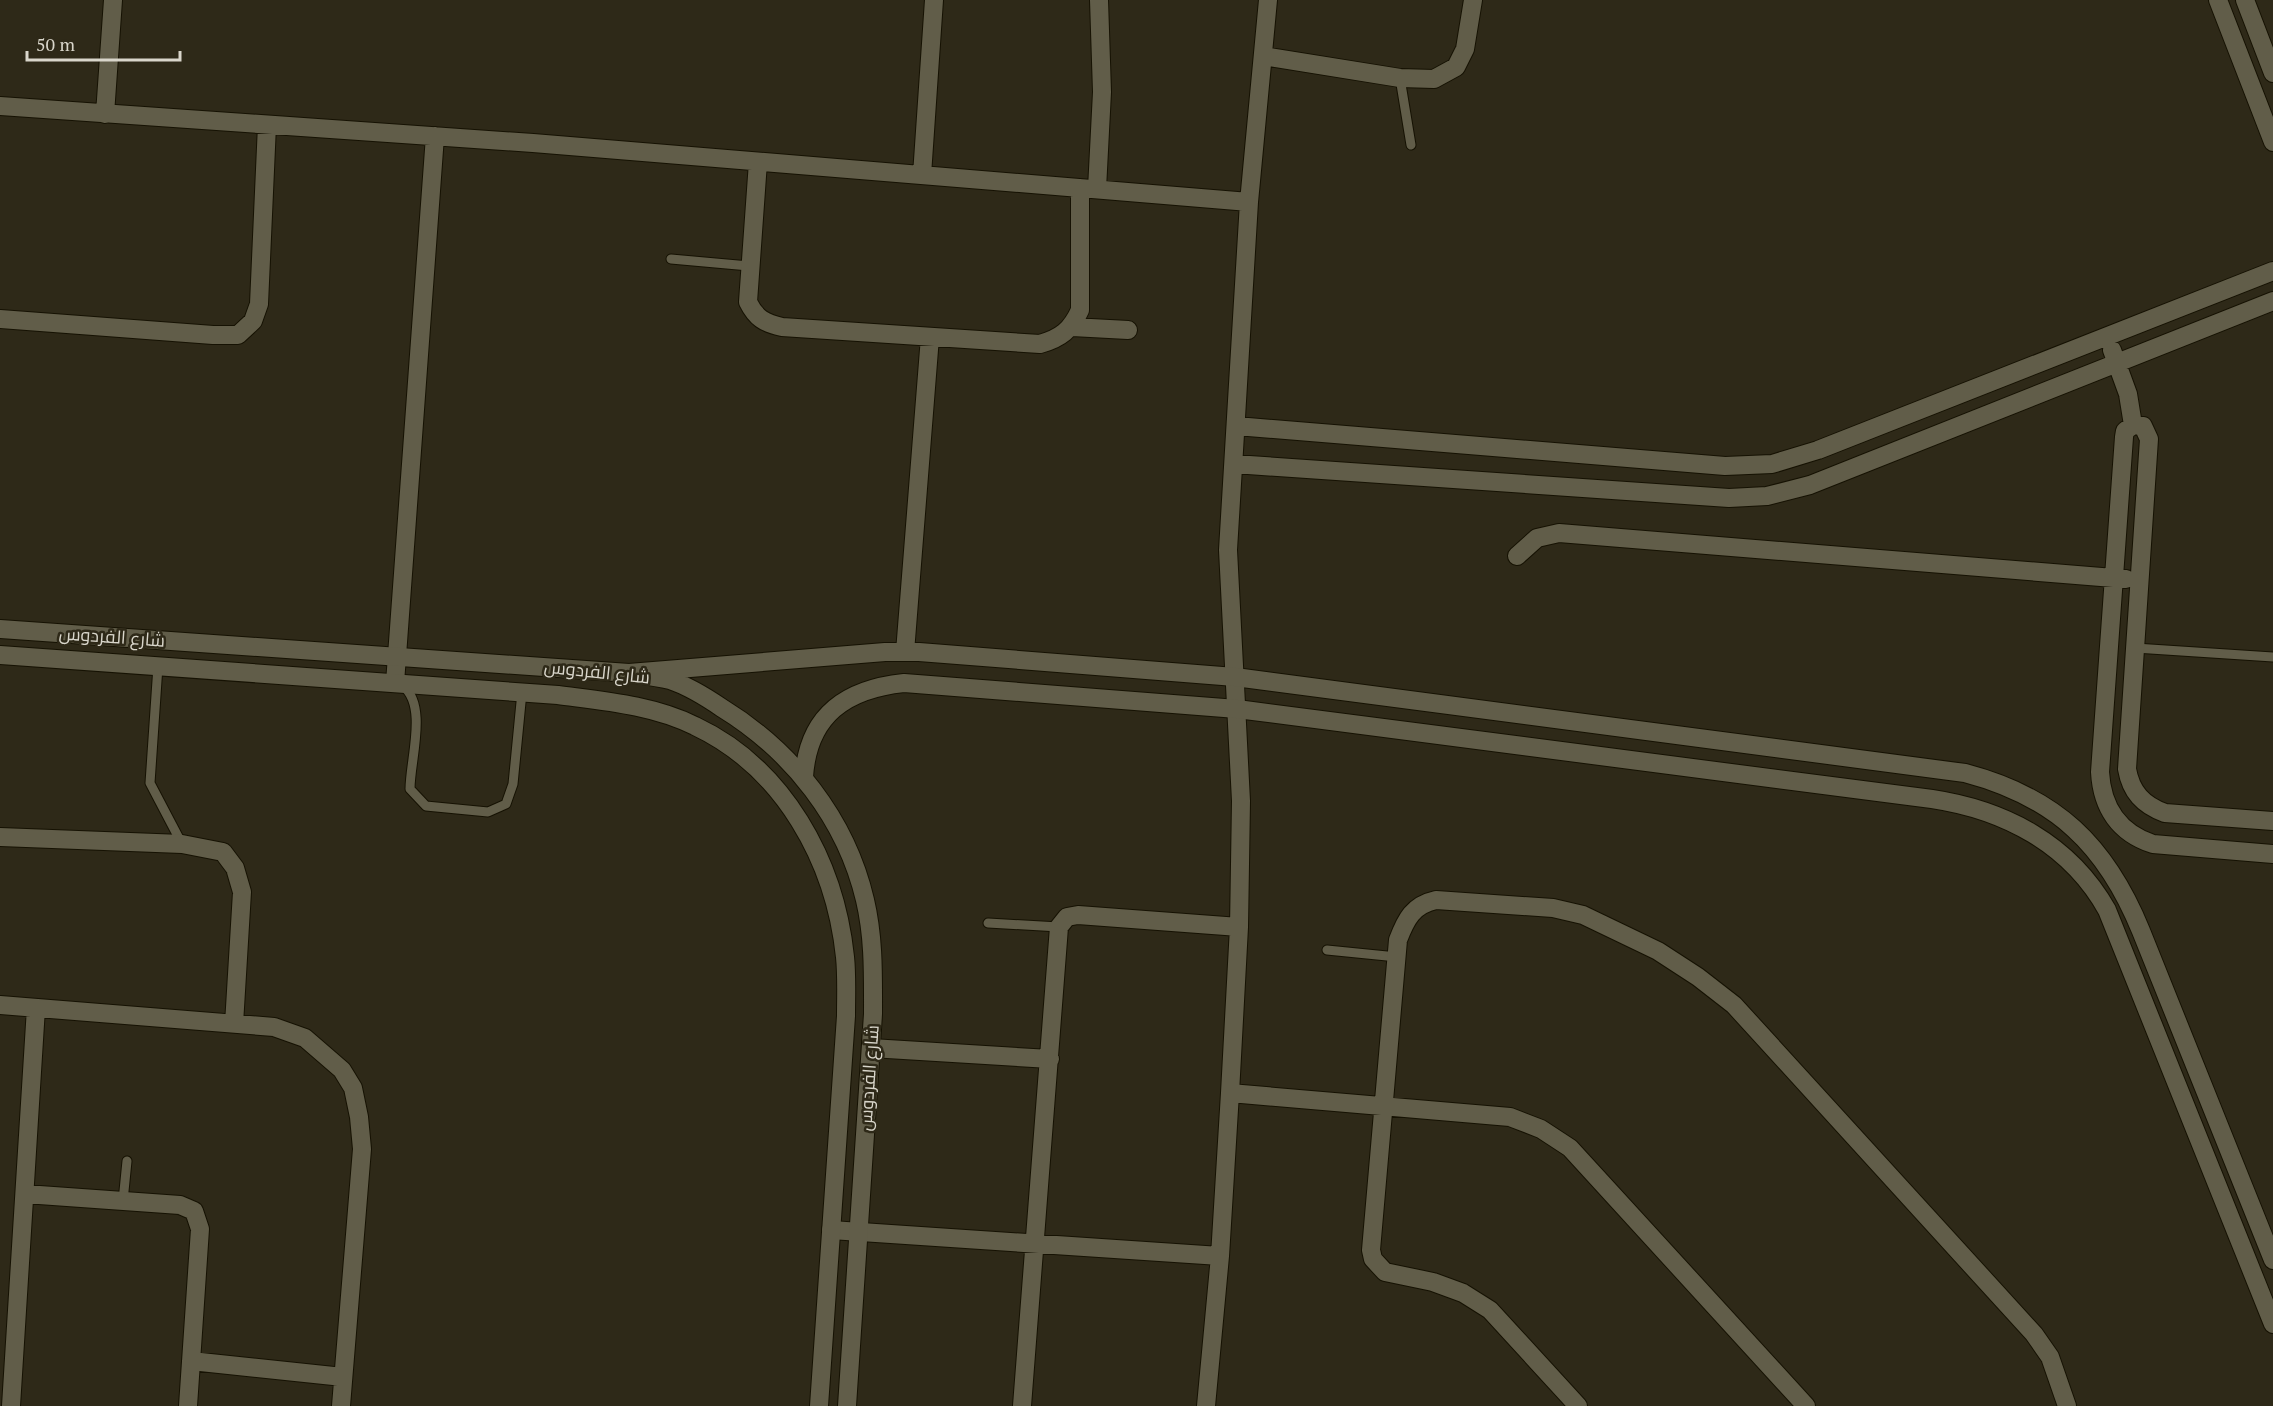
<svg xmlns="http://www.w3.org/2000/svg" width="2273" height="1406" font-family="'PT Serif',Cairo,serif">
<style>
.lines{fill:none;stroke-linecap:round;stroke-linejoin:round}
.lane-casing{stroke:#161203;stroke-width:11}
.street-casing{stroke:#161203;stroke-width:20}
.secondary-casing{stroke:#161203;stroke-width:20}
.lane{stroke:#615d49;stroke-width:9}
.street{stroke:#615d49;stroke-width:18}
.secondary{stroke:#615d49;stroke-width:18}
.labels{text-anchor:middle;stroke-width:5;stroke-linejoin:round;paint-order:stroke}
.street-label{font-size:18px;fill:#d9d6cb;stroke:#2e2918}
</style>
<rect width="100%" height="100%" fill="#2e2918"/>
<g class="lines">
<defs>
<path id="lane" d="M 1400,78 L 1411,145
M 671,259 L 749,266
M 2135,648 L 2273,657
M 158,666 L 150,783 L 182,844
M 403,686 C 428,706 410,760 410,789 L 426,806 L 488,812 L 506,804 L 513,784 L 522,692
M 988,923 L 1059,927
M 1327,950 L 1397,957
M 123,1201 L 127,1161"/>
<path id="street" d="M 1268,0 L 1249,202 L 1228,550 L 1241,801 L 1239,927 L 1230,1093 L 1510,1117 L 1541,1129 L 1570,1148 L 1806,1406
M 1263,56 L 1400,78 L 1434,79 L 1456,67 L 1465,49 L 1473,0
M 0,106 L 533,143 L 1249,202
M 105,114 L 113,0
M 758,162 L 748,302 C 756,318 764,323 782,327 L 1040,344 C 1061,338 1071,330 1080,310 L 1080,188
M 922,175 L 934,0
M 1097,189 L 1102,92 L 1099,0
M 0,319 L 213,335 L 238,335 L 253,321 L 259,304 L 267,125
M 1072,327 L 1128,330
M 2112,350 L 2128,394 L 2133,425
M 1236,426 L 1725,466 L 1772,464 L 1818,450 L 2273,271
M 1234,464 L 1729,498 L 1767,496 L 1810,485 L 2273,301
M 1517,556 L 1537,538 L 1559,533 L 2126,579
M 905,652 L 930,337
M 395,683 L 435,136
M 2273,821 L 2165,813 C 2143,805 2131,792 2127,769 L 2149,439 L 2143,426 L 2133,425 L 2125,431 L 2124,437 L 2100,772 C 2102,808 2119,833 2153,844 L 2273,854
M 0,837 L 182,844 L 223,852 L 235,868 L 242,892 L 234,1024
M 0,1005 L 274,1027 L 305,1038 L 342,1070 L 353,1088 L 359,1117 L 362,1149 L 341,1406
M 871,1048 L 1050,1059
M 25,1194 L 180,1205 L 194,1211 L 200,1229 L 188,1406
M 831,1230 L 1220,1256
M 191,1361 L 343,1377
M 11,1406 L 36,1008
M 1022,1406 L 1059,927 L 1067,917 L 1078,915 L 1239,927
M 1206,1406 L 1220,1256 L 1230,1093
M 1578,1406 L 1490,1310 L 1463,1293 L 1433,1282 L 1385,1272 L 1373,1259 L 1371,1250 L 1398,940 C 1406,919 1413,905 1436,900 L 1553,908 L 1583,915 L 1658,951 L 1698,977 L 1734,1005 L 2034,1334 L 2050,1357 L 2067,1406"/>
<path id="secondary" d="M 2218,0 L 2273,142
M 2245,0 L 2273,73
M 0,629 L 629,673 C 642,675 657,677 670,680 C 688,686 706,697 722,708 C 792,751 846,819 865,900 C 874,938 873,976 873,1014 L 847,1406
M 0,655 L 558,695 C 603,701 653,705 695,726 C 784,768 835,861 845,957 C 847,976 846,996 846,1016 L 819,1406
M 629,673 L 885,652 L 919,652 L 1235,677 L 1965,773 C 2056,797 2106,845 2141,931 L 2273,1260
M 804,777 C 808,715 846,689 904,683 L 1237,709 L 1932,799 C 2005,810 2070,844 2107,910 L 2273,1324"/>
</defs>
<use href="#lane" class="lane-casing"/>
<use href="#street" class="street-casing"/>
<use href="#secondary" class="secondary-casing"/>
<use href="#lane" class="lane"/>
<use href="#street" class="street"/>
<use href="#secondary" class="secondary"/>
</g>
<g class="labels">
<g class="street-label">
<text transform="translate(112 637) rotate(4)" y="6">شارع الفردوس</text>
<text transform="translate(597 672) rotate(6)" y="6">شارع الفردوس</text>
<text transform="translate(869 1078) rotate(-86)" y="6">شارع الفردوس</text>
</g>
</g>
<path d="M27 51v9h153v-9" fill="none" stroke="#d9d6cb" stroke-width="3"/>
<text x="36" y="51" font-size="18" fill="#d9d6cb" stroke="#2e2918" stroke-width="4.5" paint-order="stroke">50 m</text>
</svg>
